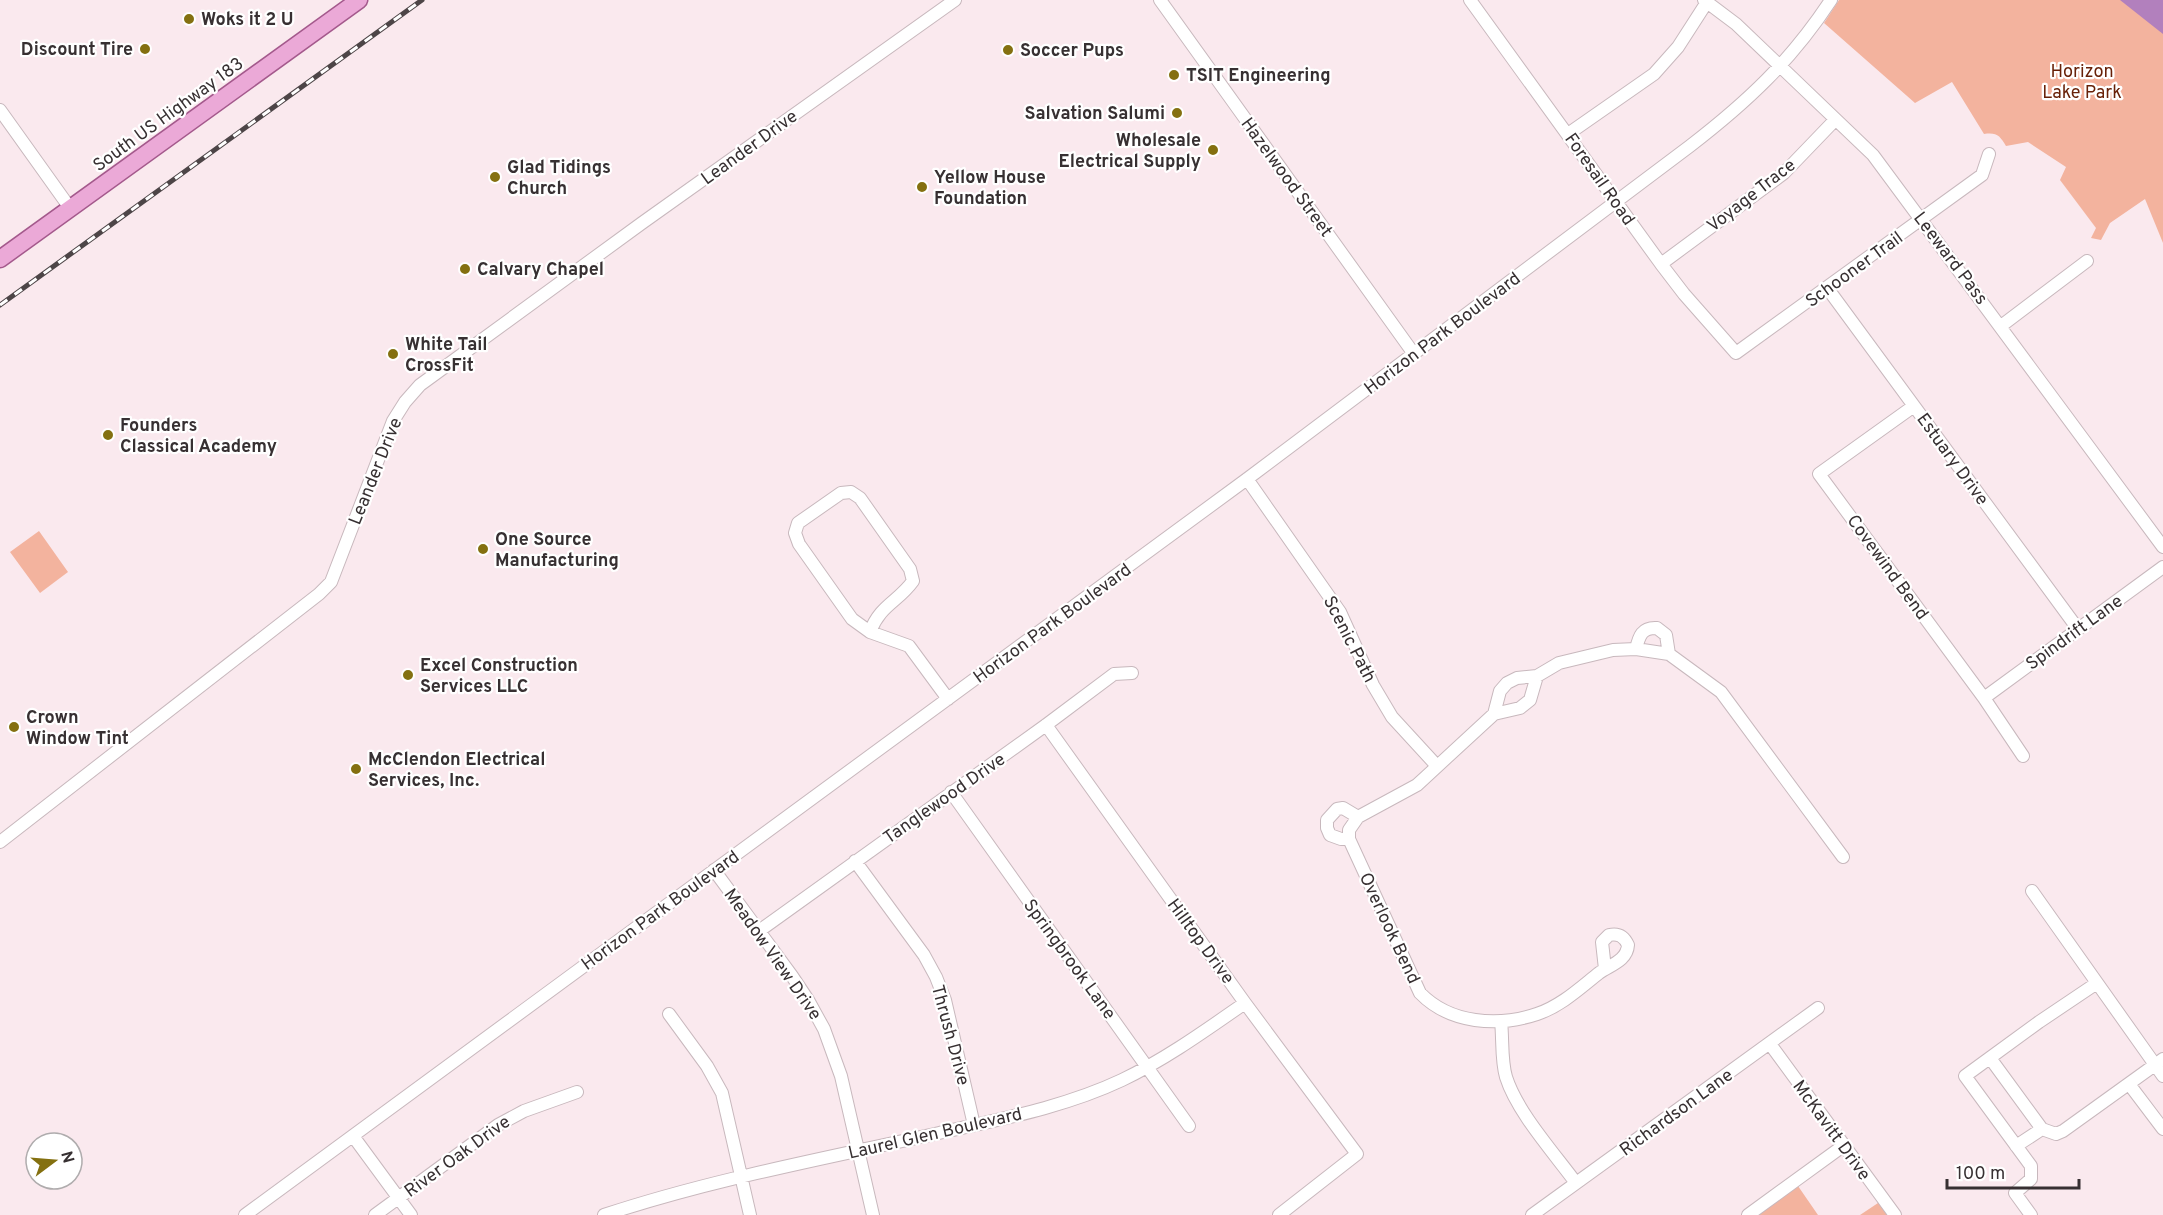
<svg xmlns="http://www.w3.org/2000/svg" width="2163" height="1215" font-family="Overpass,sans-serif">
<style>
.green{fill:#f3b39e}
.water{fill:#b280bd}
.lines{fill:none;stroke-linecap:round;stroke-linejoin:round}
.minor-casing{stroke:#c8b8bd;stroke-width:14}
.major-casing{stroke:#a4598c;stroke-width:19}
.minor{stroke:#fff;stroke-width:12}
.major{stroke:#eba9d7;stroke-width:16}
.rail-casing{stroke:#4d4547;stroke-width:5}
.rail{stroke:#fff;stroke-width:3;stroke-dasharray:9;stroke-linecap:butt}
.poi-dot{fill:#847010;stroke:#fff;stroke-width:2}
.labels{text-anchor:middle;stroke-width:4.5;stroke-linejoin:round;paint-order:stroke}
.poi-label{font-size:18px;font-weight:bold;fill:#373032;stroke:#fff;text-anchor:start}
.park-label{font-size:18px;fill:#682108;stroke:#fff}
.street-label{font-size:18px;fill:#373032;stroke:#fff}
</style>
<rect width="100%" height="100%" fill="#fae9ee"/>
<path class="green" d="M 1839,0 L 2163,0 L 2163,243 L 2145,199 L 2110,223 L 2101,240 L 2091,238 L 2096,228 L 2060,180 L 2066,167 L 2028,142 L 2006,146 C 2000,136 1997,132 1984,134 L 1952,82 L 1915,103 L 1824,23 Z
M 39,531 L 68,572 L 40,593 L 10,552 Z
M 1798,1186 L 1818,1215 L 1758,1215 Z
M 1878,1202 L 1887,1215 L 1860,1215 L 1878,1203 Z"/>
<path class="water" d="M 2120,0 L 2163,0 L 2163,34 Z"/>
<g class="lines">
<defs>
<path id="minor" d="M 1160,0 L 1414,354
M 1470,0 L 1661,264 L 1684,294 L 1736,353 L 1982,175 L 1989,154
M 1704,0 L 1736,24 L 1873,155 L 2163,547
M 0,110 L 70,208
M 1568,134 L 1654,74 L 1678,47 L 1707,2
M 1661,264 L 1784,173 L 1835,120
M 1828,289 L 2078,629
M 2001,326 L 2087,261
M 1914,406 L 1819,474 L 1984,698 L 2023,756
M 1247,479 L 1340,612 L 1373,685 L 1392,717 L 1437,766
M 870,632 L 852,619 L 799,544 L 795,533 L 798,523 L 841,493 L 851,492 L 860,498 L 910,569 L 913,581 C 898,602 880,605 870,632 L 909,646 L 948,699
M 1636,649 C 1639,636 1642,627 1657,628 L 1666,635 L 1669,654
M 1537,676 L 1530,700 L 1520,708 L 1494,714 L 1417,785 L 1358,817 L 1349,830 L 1349,839 L 1420,993 C 1450,1024 1498,1027 1537,1014 C 1561,1006 1580,988 1599,973 C 1610,965 1627,961 1628,945 C 1624,936 1618,933 1609,935 L 1602,942 L 1605,969
M 1984,698 L 2163,567
M 1494,714 L 1500,691 L 1507,683 L 1517,678 L 1537,676 L 1559,663 L 1613,650 L 1636,649 L 1669,654 L 1721,692 L 1843,857
M 1046,725 L 1245,1003 L 1357,1154 L 1279,1215
M 951,792 L 1189,1126
M 1349,839 L 1341,839 L 1330,835 L 1327,828 L 1327,820 L 1337,809 L 1343,808 L 1358,817
M 0,842 L 319,594 L 331,582 L 393,421 L 405,402 L 420,385 L 642,223 L 955,0
M 855,861 L 924,955 L 936,977 L 945,1000 L 974,1125
M 714,870 L 792,976 L 808,1000 L 824,1029 L 841,1076 L 873,1215
M 2032,891 L 2163,1076
M 759,931 L 1046,725 L 1114,674 L 1132,673
M 669,1014 L 707,1066 L 722,1093 L 750,1215
M 1501,1021 C 1503,1039 1501,1060 1506,1077 C 1517,1112 1554,1153 1576,1183
M 1770,1044 L 1895,1215
M 1990,1058 L 2042,1129 L 2016,1146
M 2129,1084 L 2163,1129
M 2042,1129 L 2056,1134 L 2063,1131 L 2163,1059
M 353,1136 L 411,1215
M 245,1215 L 1247,479 L 1690,146 C 1747,102 1791,61 1831,0
M 375,1215 L 498,1125 L 524,1111 L 577,1092
M 604,1215 C 713,1179 827,1158 939,1133 C 1001,1119 1065,1107 1122,1080 C 1166,1059 1206,1030 1245,1003
M 1532,1215 L 1818,1008
M 1748,1215 L 1843,1146
M 2031,1215 L 2015,1193 L 2031,1179 L 2031,1166 L 1965,1076 L 2039,1022 L 2097,983"/>
<path id="major" d="M 0,259 L 359,0"/>
</defs>
<use href="#minor" class="minor-casing"/>
<use href="#major" class="major-casing"/>
<use href="#minor" class="minor"/>
<use href="#major" class="major"/>
<defs>
<path id="rail" d="M 0,305 L 422,0"/>
</defs>
<use href="#rail" class="rail-casing"/>
<use href="#rail" class="rail"/>
</g>
<g class="poi-dot">
<circle cx="189" cy="19" r="6"/>
<circle cx="145" cy="49" r="6"/>
<circle cx="1008" cy="50" r="6"/>
<circle cx="1174" cy="75" r="6"/>
<circle cx="1177" cy="113" r="6"/>
<circle cx="1213" cy="150" r="6"/>
<circle cx="495" cy="177" r="6"/>
<circle cx="922" cy="187" r="6"/>
<circle cx="465" cy="269" r="6"/>
<circle cx="393" cy="354" r="6"/>
<circle cx="108" cy="435" r="6"/>
<circle cx="483" cy="549" r="6"/>
<circle cx="408" cy="675" r="6"/>
<circle cx="14" cy="727" r="6"/>
<circle cx="356" cy="769" r="6"/>
</g>
<g class="labels">
<g class="poi-label">
<text x="201" y="25">Woks it 2 U</text>
<text x="133" y="55" text-anchor="end">Discount Tire</text>
<text x="1020" y="56">Soccer Pups</text>
<text x="1186" y="81">TSIT Engineering</text>
<text x="1165" y="119" text-anchor="end">Salvation Salumi</text>
<text x="1201" y="146" text-anchor="end">Wholesale<tspan x="1201" dy="21">Electrical Supply</tspan></text>
<text x="507" y="173">Glad Tidings<tspan x="507" dy="21">Church</tspan></text>
<text x="934" y="183">Yellow House<tspan x="934" dy="21">Foundation</tspan></text>
<text x="477" y="275">Calvary Chapel</text>
<text x="405" y="350">White Tail<tspan x="405" dy="21">CrossFit</tspan></text>
<text x="120" y="431">Founders<tspan x="120" dy="21">Classical Academy</tspan></text>
<text x="495" y="545">One Source<tspan x="495" dy="21">Manufacturing</tspan></text>
<text x="420" y="671">Excel Construction<tspan x="420" dy="21">Services LLC</tspan></text>
<text x="26" y="723">Crown<tspan x="26" dy="21">Window Tint</tspan></text>
<text x="368" y="765">McClendon Electrical<tspan x="368" dy="21">Services, Inc.</tspan></text>
</g>
<g class="park-label">
<text x="2082" y="77">Horizon<tspan x="2082" dy="21">Lake Park</tspan></text>
</g>
<g class="street-label">
<text transform="translate(168 114) rotate(-36)" y="6">South US Highway 183</text>
<text transform="translate(749 147) rotate(-36)" y="6">Leander Drive</text>
<text transform="translate(1287 177) rotate(54)" y="6">Hazelwood Street</text>
<text transform="translate(1600 179) rotate(55)" y="6">Foresail Road</text>
<text transform="translate(1751 195) rotate(-38)" y="6">Voyage Trace</text>
<text transform="translate(1951 258) rotate(53)" y="6">Leeward Pass</text>
<text transform="translate(1854 269) rotate(-36)" y="6">Schooner Trail</text>
<text transform="translate(1442 333) rotate(-37)" y="6">Horizon Park Boulevard</text>
<text transform="translate(1953 459) rotate(54)" y="6">Estuary Drive</text>
<text transform="translate(375 471) rotate(-68)" y="6">Leander Drive</text>
<text transform="translate(1888 567) rotate(54)" y="6">Covewind Bend</text>
<text transform="translate(1052 623) rotate(-36)" y="6">Horizon Park Boulevard</text>
<text transform="translate(2074 632) rotate(-36)" y="6">Spindrift Lane</text>
<text transform="translate(1350 639) rotate(63)" y="6">Scenic Path</text>
<text transform="translate(944 798) rotate(-35)" y="6">Tanglewood Drive</text>
<text transform="translate(660 910) rotate(-36)" y="6">Horizon Park Boulevard</text>
<text transform="translate(1390 928) rotate(65)" y="6">Overlook Bend</text>
<text transform="translate(1201 941) rotate(54)" y="6">Hilltop Drive</text>
<text transform="translate(773 954) rotate(55)" y="6">Meadow View Drive</text>
<text transform="translate(1070 959) rotate(54)" y="6">Springbrook Lane</text>
<text transform="translate(951 1035) rotate(75)" y="6">Thrush Drive</text>
<text transform="translate(1676 1112) rotate(-36)" y="6">Richardson Lane</text>
<text transform="translate(1832 1130) rotate(54)" y="6">McKavitt Drive</text>
<text transform="translate(935 1133) rotate(-13)" y="6">Laurel Glen Boulevard</text>
<text transform="translate(457 1156) rotate(-36)" y="6">River Oak Drive</text>
</g>
</g>
<g transform="translate(54 1161) rotate(74)"><circle r="28" fill="#ffffff" stroke="#afacad" stroke-width="1.5"/>
<path d="M0-4.5L10 22L0 15L-10 22Z" fill="#847010"/>
<text y="-9" font-size="16" font-weight="bold" text-anchor="middle" fill="#373032">N</text>
</g>
<path d="M1947 1179v9h132v-9" fill="none" stroke="#373032" stroke-width="3"/>
<text x="1956" y="1179" font-size="18" fill="#373032" stroke="#ffffff" stroke-width="4.5" paint-order="stroke">100 m</text>
</svg>
